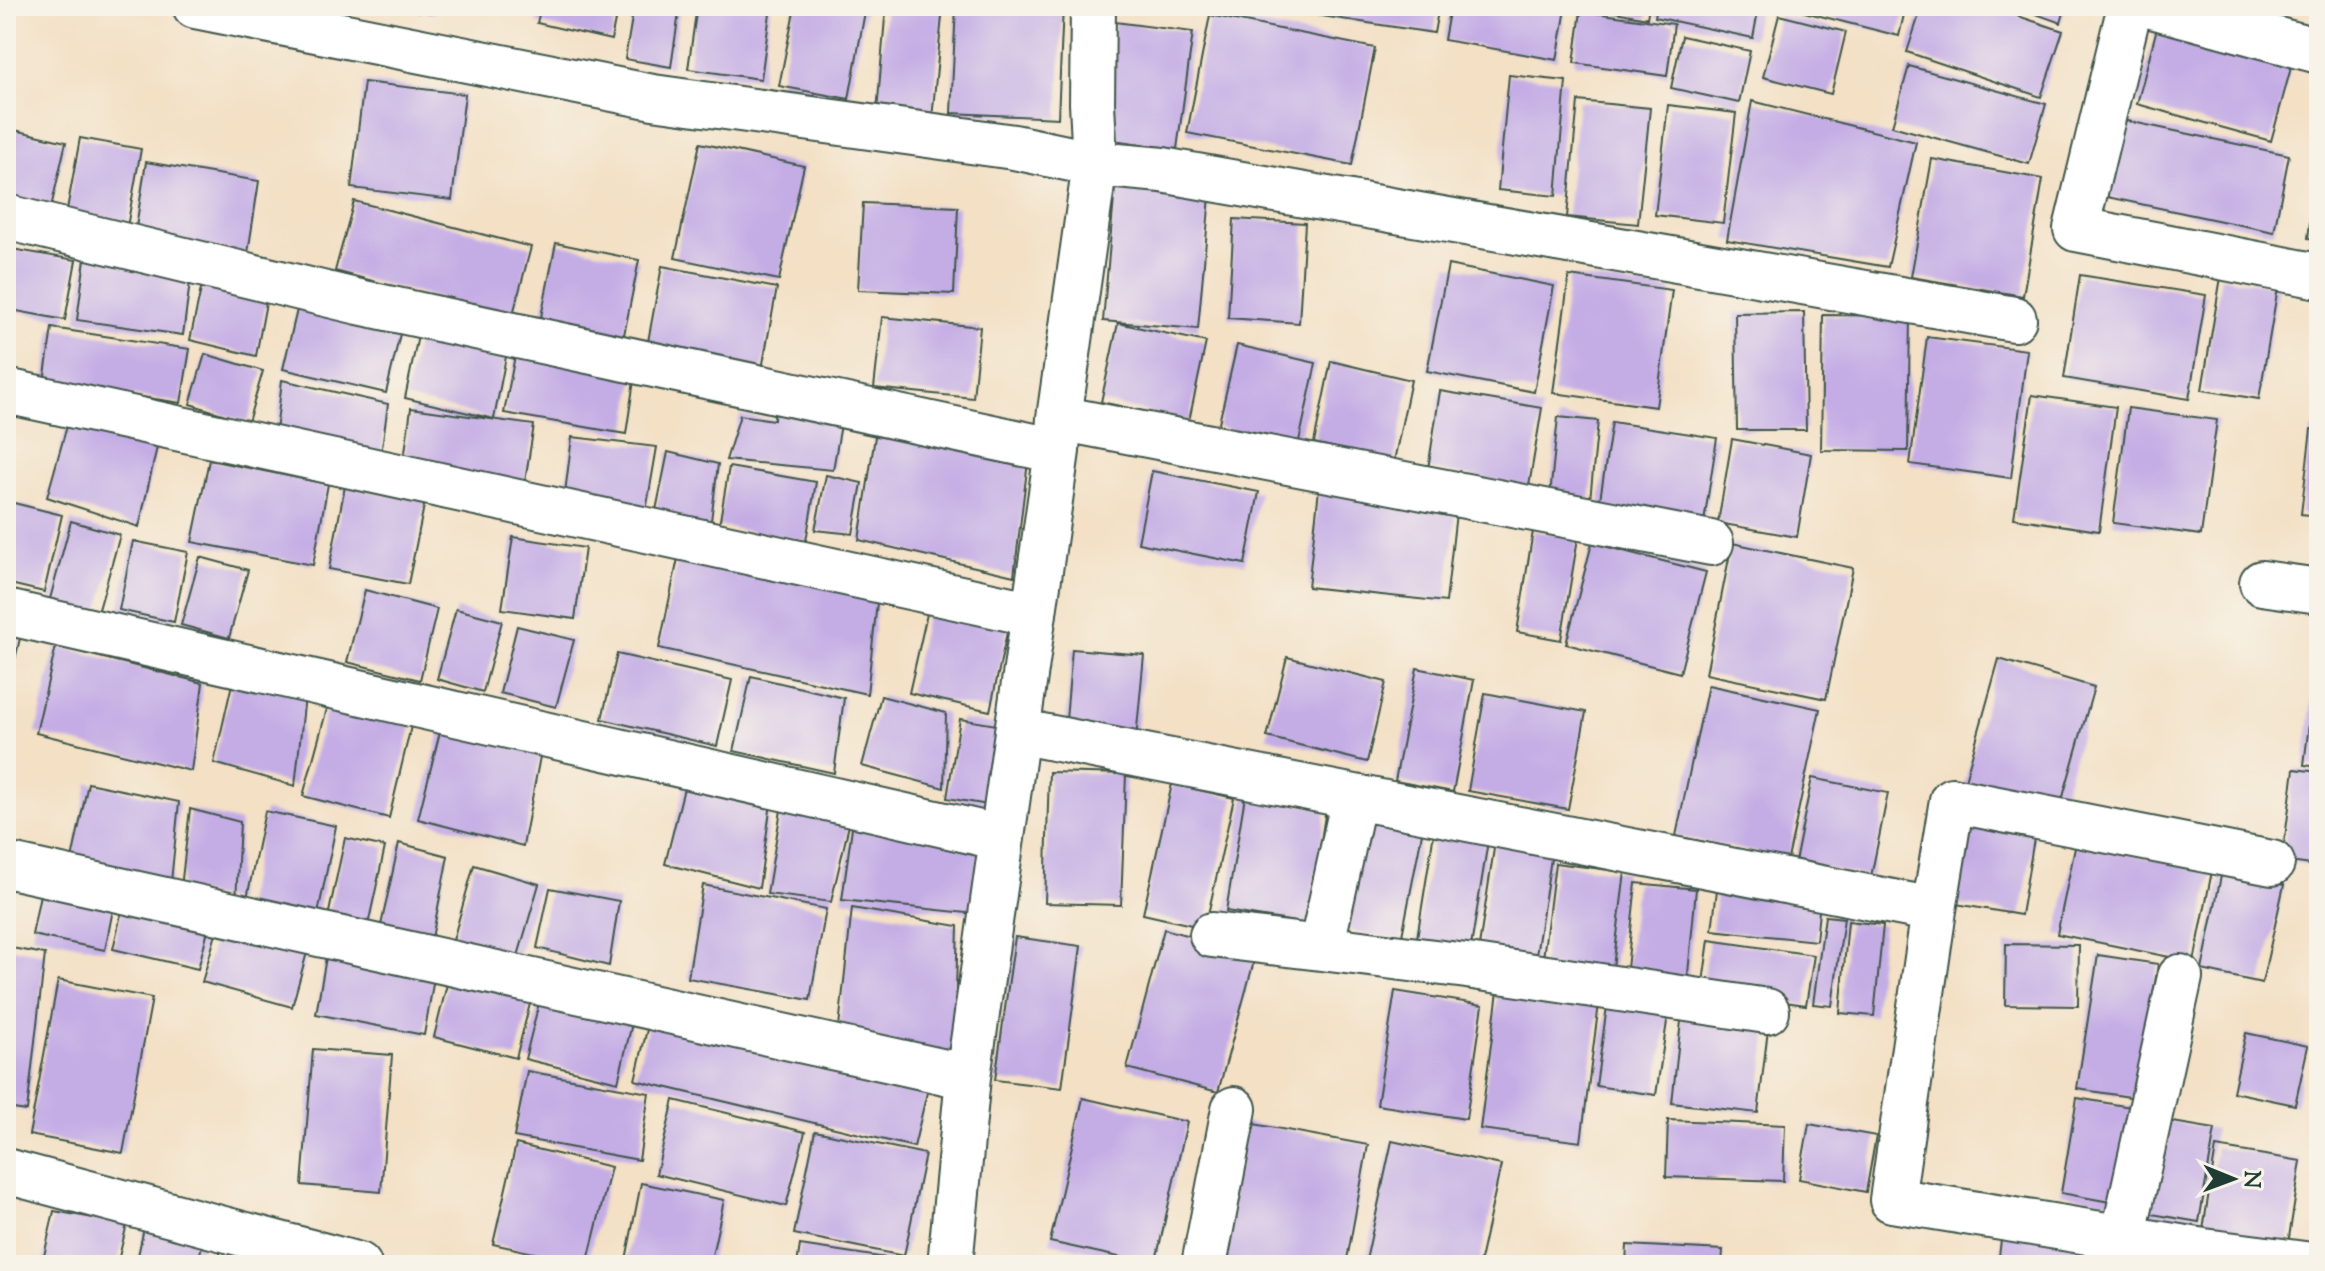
<svg xmlns="http://www.w3.org/2000/svg" width="2325" height="1271" font-family="'Sorts Mill Goudy',serif">
<style>
.building{fill:#c4ade5}
.lines{fill:none;stroke-linecap:round;stroke-linejoin:round}
.street-casing{stroke:#3f554a;stroke-width:48}
.street{stroke:#fff;stroke-width:44}
</style>
<rect width="100%" height="100%" fill="#f7f3e8"/>
<filter id="ink" filterUnits="userSpaceOnUse"><feTurbulence type="fractalNoise" baseFrequency=".0125" numOctaves="2"/><feDisplacementMap in="SourceGraphic" scale="16" xChannelSelector="R" yChannelSelector="G"/><feConvolveMatrix kernelMatrix="1 2 1 2 8 2 1 2 1" color-interpolation-filters="sRGB"/></filter>
<filter id="wash" filterUnits="userSpaceOnUse"><feTurbulence type="fractalNoise" baseFrequency=".006" numOctaves="4" result="noise"/><feDisplacementMap in="SourceGraphic" scale="32" xChannelSelector="R" yChannelSelector="G"/><feGaussianBlur stdDeviation="1.8" result="paint"/><feColorMatrix in="noise" values="0 0 0 0 0 0 0 0 0 0 0 0 0 0 0 0 0 1.4 0 .05"/><feComposite in="paint" operator="in"/></filter>
<g filter="url(#wash)">
<rect width="100%" height="100%" fill="#f3e0c5"/>
<g id="blocks">
<path class="building" d="M 386,6 L 435,6 L 435,13 L 386,8 Z
M 541,6 L 618,6 L 611,40 L 537,23 Z
M 634,6 L 680,6 L 671,67 L 625,59 Z
M 697,6 L 771,6 L 761,79 L 688,69 Z
M 795,6 L 866,6 L 849,99 L 779,86 Z
M 886,6 L 943,6 L 931,129 L 876,124 Z
M 956,6 L 1063,6 L 1058,118 L 951,113 Z
M 1282,6 L 1439,6 L 1434,33 L 1282,10 Z
M 1450,6 L 1552,6 L 1566,9 L 1557,60 L 1444,40 Z
M 1584,6 L 1649,6 L 1647,18 Z
M 1657,6 L 1759,6 L 1753,38 L 1655,17 Z
M 1781,6 L 1906,6 L 1899,36 Z
M 1922,6 L 1988,6 L 2063,31 L 2041,97 L 1907,52 Z
M 2014,6 L 2066,6 L 2061,23 Z
M 2199,6 L 2274,6 L 2270,23 Z
M 1581,11 L 1674,24 L 1667,76 L 1574,63 Z
M 1210,15 L 1375,48 L 1352,165 L 1187,133 Z
M 1779,15 L 1846,32 L 1831,94 L 1763,77 Z
M 1115,22 L 1193,32 L 1177,149 L 1099,138 Z
M 2157,28 L 2292,64 L 2271,141 L 2137,104 Z
M 1682,36 L 1750,51 L 1739,103 L 1671,88 Z
M 1909,66 L 2046,104 L 2029,164 L 1892,126 Z
M 1509,75 L 1566,81 L 1556,196 L 1498,190 Z
M 364,82 L 465,94 L 452,200 L 351,188 Z
M 1578,101 L 1650,108 L 1638,224 L 1567,217 Z
M 1752,101 L 1916,142 L 1888,267 L 1727,240 Z
M 1668,105 L 1736,113 L 1723,223 L 1655,215 Z
M 2123,120 L 2289,155 L 2274,232 L 2107,197 Z
M 6,128 L 66,142 L 50,212 L 6,202 Z
M 80,138 L 141,149 L 127,227 L 66,215 Z
M 700,143 L 804,166 L 779,280 L 675,258 Z
M 1932,159 L 2043,179 L 2023,296 L 1911,277 Z
M 146,162 L 259,181 L 248,253 L 135,234 Z
M 2317,169 L 2319,169 L 2319,239 L 2308,238 Z
M 1115,187 L 1210,196 L 1198,329 L 1103,321 Z
M 354,201 L 531,247 L 512,318 L 335,271 Z
M 863,203 L 958,207 L 954,294 L 858,290 Z
M 1234,219 L 1305,223 L 1299,323 L 1228,318 Z
M 556,243 L 639,260 L 623,340 L 540,322 Z
M 6,248 L 76,260 L 65,320 L 6,309 Z
M 86,251 L 192,267 L 183,335 L 77,320 Z
M 1448,265 L 1554,286 L 1534,392 L 1427,371 Z
M 662,266 L 777,288 L 762,369 L 647,347 Z
M 204,275 L 268,292 L 256,356 L 190,340 Z
M 2080,275 L 2206,295 L 2189,399 L 2064,378 Z
M 1569,276 L 1672,290 L 1656,407 L 1553,393 Z
M 2221,277 L 2278,287 L 2259,399 L 2202,390 Z
M 300,297 L 403,321 L 386,393 L 283,369 Z
M 1804,312 L 1806,430 L 1737,430 L 1735,313 Z
M 1823,315 L 1910,316 L 1908,451 L 1821,450 Z
M 882,317 L 980,327 L 973,398 L 874,388 Z
M 1118,323 L 1206,342 L 1189,421 L 1101,402 Z
M 420,326 L 508,346 L 494,419 L 405,398 Z
M 52,328 L 190,349 L 181,403 L 44,382 Z
M 1927,337 L 2027,350 L 2011,478 L 1910,464 Z
M 517,345 L 636,367 L 626,434 L 504,413 Z
M 1237,345 L 1316,363 L 1298,446 L 1218,427 Z
M 205,354 L 263,371 L 248,422 L 190,404 Z
M 1331,361 L 1411,380 L 1394,461 L 1314,443 Z
M 282,380 L 388,404 L 380,462 L 274,449 Z
M 1440,391 L 1542,408 L 1529,486 L 1428,469 Z
M 2032,395 L 2116,407 L 2099,531 L 2014,518 Z
M 775,397 L 843,413 L 833,470 L 726,460 L 740,415 L 774,420 Z
M 411,408 L 534,425 L 524,488 L 403,467 Z
M 2128,408 L 2217,420 L 2201,535 L 2113,523 Z
M 70,415 L 159,438 L 139,527 L 47,497 Z
M 1558,417 L 1598,421 L 1590,500 L 1550,496 Z
M 1612,422 L 1717,438 L 1704,522 L 1599,506 Z
M 2311,429 L 2319,430 L 2319,516 L 2301,514 Z
M 876,430 L 1029,453 L 1014,576 L 859,540 Z
M 572,437 L 657,447 L 646,511 L 564,501 Z
M 1732,439 L 1811,454 L 1797,537 L 1718,523 Z
M 668,452 L 718,464 L 710,529 L 654,520 Z
M 209,460 L 328,484 L 313,565 L 192,542 Z
M 729,467 L 816,482 L 806,541 L 719,526 Z
M 1152,471 L 1259,492 L 1245,564 L 1138,543 Z
M 826,475 L 862,483 L 853,534 L 815,530 Z
M 345,486 L 425,501 L 408,584 L 329,569 Z
M 1319,489 L 1457,504 L 1446,602 L 1308,587 Z
M 6,501 L 62,515 L 44,592 L 6,583 Z
M 71,521 L 120,535 L 98,613 L 50,599 Z
M 1533,531 L 1578,538 L 1561,640 L 1517,632 Z
M 513,537 L 585,548 L 575,619 L 502,609 Z
M 133,541 L 188,552 L 174,622 L 119,610 Z
M 1592,543 L 1706,572 L 1680,673 L 1566,644 Z
M 1732,543 L 1853,568 L 1826,699 L 1706,674 Z
M 680,549 L 878,593 L 867,694 L 659,648 Z
M 200,557 L 248,570 L 229,638 L 181,625 Z
M 365,590 L 437,609 L 420,680 L 347,662 Z
M 929,605 L 1009,623 L 990,711 L 909,693 Z
M 456,609 L 502,621 L 483,692 L 437,679 Z
M 6,625 L 22,630 L 7,693 L 6,693 Z
M 517,626 L 574,640 L 556,707 L 500,693 Z
M 56,646 L 203,683 L 191,771 L 36,733 Z
M 1072,649 L 1144,655 L 1136,739 L 1065,732 Z
M 617,654 L 732,680 L 717,746 L 602,719 Z
M 1287,657 L 1386,682 L 1367,762 L 1267,737 Z
M 1999,659 L 2094,687 L 2059,811 L 1964,784 Z
M 1417,668 L 1474,680 L 1453,792 L 1395,781 Z
M 234,675 L 305,696 L 295,786 L 214,763 Z
M 751,676 L 844,698 L 834,773 L 734,751 Z
M 1708,685 L 1820,709 L 1788,859 L 1676,836 Z
M 1485,693 L 1586,712 L 1568,809 L 1468,791 Z
M 331,694 L 413,718 L 389,818 L 303,796 Z
M 881,696 L 946,713 L 944,788 L 862,766 Z
M 2312,700 L 2319,701 L 2319,767 L 2304,765 Z
M 960,719 L 1003,726 L 994,806 L 947,798 Z
M 443,720 L 542,746 L 523,846 L 418,819 Z
M 2294,769 L 2319,772 L 2319,866 L 2282,861 Z
M 688,772 L 772,796 L 759,888 L 665,864 Z
M 1049,772 L 1126,774 L 1121,905 L 1045,903 Z
M 1812,778 L 1888,793 L 1871,877 L 1795,862 Z
M 88,783 L 179,802 L 170,892 L 70,869 Z
M 1172,784 L 1234,798 L 1205,928 L 1143,914 Z
M 1245,796 L 1326,809 L 1308,924 L 1226,911 Z
M 783,798 L 852,812 L 831,902 L 767,894 Z
M 190,809 L 240,822 L 236,902 L 181,888 Z
M 265,811 L 336,826 L 316,923 L 245,908 Z
M 854,813 L 979,842 L 976,914 L 842,900 Z
M 1362,816 L 1423,828 L 1401,941 L 1340,929 Z
M 1964,821 L 2035,833 L 2021,915 L 1950,903 Z
M 1434,832 L 1488,841 L 1470,953 L 1416,944 Z
M 345,838 L 385,847 L 368,925 L 328,917 Z
M 1495,842 L 1552,852 L 1535,962 L 1478,953 Z
M 399,843 L 448,856 L 432,938 L 380,930 Z
M 2076,843 L 2212,871 L 2194,962 L 2057,934 Z
M 1555,863 L 1625,872 L 1612,975 L 1542,966 Z
M 474,865 L 539,884 L 514,970 L 450,951 Z
M 2222,871 L 2284,885 L 2262,983 L 2202,970 Z
M 43,879 L 116,894 L 105,950 L 32,935 Z
M 1636,883 L 1696,889 L 1687,984 L 1626,978 Z
M 703,885 L 826,909 L 810,1000 L 688,978 Z
M 550,888 L 619,901 L 609,966 L 537,948 Z
M 1717,890 L 1820,901 L 1816,941 L 1712,930 Z
M 125,897 L 211,918 L 198,969 L 113,949 Z
M 852,908 L 958,926 L 954,1052 L 838,1036 Z
M 1825,916 L 1844,918 L 1832,1006 L 1813,1004 Z
M 220,920 L 309,945 L 292,1007 L 202,982 Z
M 1848,921 L 1883,925 L 1874,1016 L 1840,1013 Z
M 1164,929 L 1256,954 L 1218,1092 L 1127,1068 Z
M 1015,937 L 1081,946 L 1062,1088 L 995,1080 Z
M 1709,940 L 1814,955 L 1806,1005 L 1702,990 Z
M 2006,944 L 2079,945 L 2078,1006 L 2005,1005 Z
M 328,946 L 436,967 L 424,1035 L 316,1014 Z
M 6,947 L 45,954 L 27,1111 L 6,1108 Z
M 2098,955 L 2158,964 L 2137,1098 L 2077,1089 Z
M 450,972 L 533,992 L 516,1058 L 434,1037 Z
M 58,980 L 152,998 L 123,1153 L 29,1135 Z
M 1499,983 L 1600,996 L 1581,1142 L 1480,1129 Z
M 542,991 L 634,1015 L 618,1082 L 525,1059 Z
M 1395,991 L 1483,1005 L 1466,1119 L 1377,1105 Z
M 1608,999 L 1669,1008 L 1656,1095 L 1596,1086 Z
M 1682,1012 L 1769,1021 L 1758,1113 L 1672,1103 Z
M 649,1021 L 928,1088 L 914,1147 L 635,1080 Z
M 2246,1033 L 2308,1046 L 2295,1105 L 2233,1092 Z
M 313,1049 L 392,1055 L 381,1192 L 302,1185 Z
M 527,1071 L 649,1093 L 639,1160 L 514,1137 Z
M 1083,1098 L 1187,1122 L 1155,1265 L 1050,1242 Z
M 2077,1098 L 2137,1108 L 2121,1204 L 2061,1193 Z
M 674,1100 L 805,1132 L 786,1206 L 656,1174 Z
M 2155,1119 L 2215,1129 L 2199,1222 L 2140,1212 Z
M 1668,1120 L 1785,1125 L 1783,1181 L 1666,1177 Z
M 1243,1122 L 1368,1145 L 1346,1265 L 1216,1265 Z
M 1809,1124 L 1876,1136 L 1866,1192 L 1799,1179 Z
M 815,1131 L 925,1154 L 904,1256 L 794,1234 Z
M 1392,1141 L 1501,1165 L 1479,1265 L 1365,1265 Z
M 516,1144 L 611,1167 L 587,1265 L 493,1244 Z
M 2216,1147 L 2301,1161 L 2288,1244 L 2203,1230 Z
M 641,1183 L 724,1200 L 710,1265 L 625,1265 Z
M 54,1211 L 127,1224 L 117,1265 L 42,1265 Z
M 144,1228 L 203,1242 L 197,1265 L 136,1265 Z
M 2002,1232 L 2089,1244 L 2086,1265 L 1998,1265 Z
M 222,1245 L 280,1265 L 217,1265 Z
M 800,1245 L 920,1263 L 920,1265 L 797,1265 Z
M 1627,1245 L 1723,1250 L 1722,1265 L 1626,1265 Z
M 2095,1249 L 2146,1253 L 2146,1265 L 2094,1265 Z"/>
</g>
</g>
<g filter="url(#ink)">
<use href="#blocks" fill-opacity="0" stroke="#3f554a" stroke-width="2"/>
<g class="lines">
<defs>
<path id="street" d="M 195,6 L 653,97 L 1014,147 L 1095,164 L 1162,170 L 2014,319
M 2130,6 L 2076,229 L 2319,276
M 2152,6 L 2319,51
M 6,217 L 359,302 L 1057,451
M 6,391 L 1034,614
M 1059,418 L 1711,543
M 2262,583 L 2319,591
M 6,612 L 1002,838
M 1017,731 L 1934,910 L 1892,1200 L 2204,1251 L 2312,1265
M 6,865 L 968,1077
M 1934,910 L 1952,800 L 2272,863
M 1212,935 L 1321,948 L 1354,798
M 1321,948 L 1467,966 L 1767,1011
M 6,1171 L 359,1265
M 2123,1238 L 2180,977
M 950,1265 L 968,1077 L 1057,451 L 1059,418 L 1095,164 L 1092,103 L 1093,6
M 1204,1265 L 1234,1109"/>
</defs>
<use href="#street" class="street-casing"/>
<use href="#street" class="street"/>
</g>
</g>
<rect width="2325" height="1271" fill="none" stroke="#f7f3e8" stroke-width="32"/>
<g transform="translate(2233 1179) rotate(91)" stroke="#f7f3e8" stroke-width="6" paint-order="stroke">
<path d="M0-6L14 30L0 20L-14 30Z" fill="#1f3d34"/>
<text y="-12" font-size="22" font-weight="bold" text-anchor="middle" fill="#1f3d34">N</text>
</g>
</svg>
